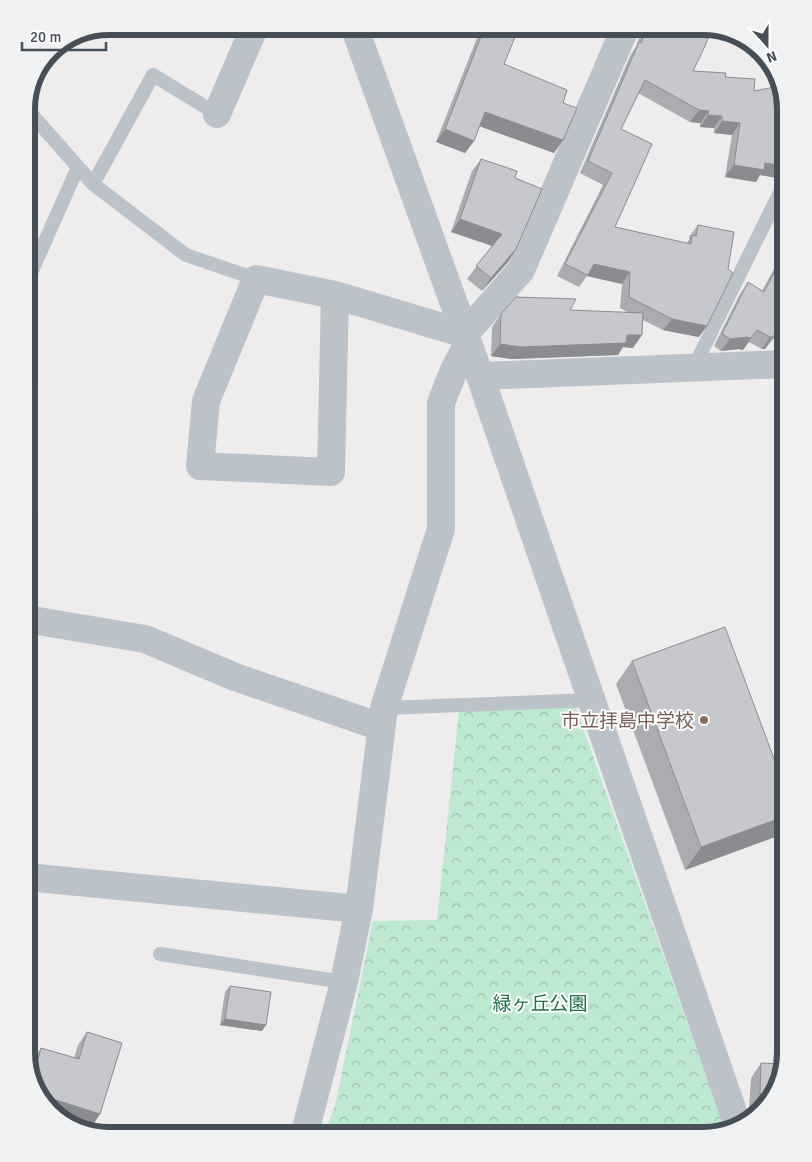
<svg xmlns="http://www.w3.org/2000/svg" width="812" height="1162" font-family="Signika,'Noto Sans JP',sans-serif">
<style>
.park{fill:url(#park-crowns)}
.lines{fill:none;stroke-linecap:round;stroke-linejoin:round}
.service{stroke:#bbc2ca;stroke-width:14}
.minor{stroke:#bbc2ca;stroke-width:28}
.wall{fill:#abacb1}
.shaded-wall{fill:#8b8c90}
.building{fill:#c7c8ce;stroke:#8b8c90}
.education-dot{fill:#8d6e63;stroke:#fff;stroke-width:2}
.labels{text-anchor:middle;stroke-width:4;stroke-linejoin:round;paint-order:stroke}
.education-label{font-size:19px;fill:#785e54;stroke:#fff;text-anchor:end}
.park-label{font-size:19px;fill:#1f704c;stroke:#fff}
.rim{fill:none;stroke:#464e57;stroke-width:6}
</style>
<defs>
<pattern id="park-crowns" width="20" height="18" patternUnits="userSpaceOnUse" patternTransform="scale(1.25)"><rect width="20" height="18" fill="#bde9d0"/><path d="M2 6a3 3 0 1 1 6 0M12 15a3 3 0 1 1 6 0" fill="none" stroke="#9bbfac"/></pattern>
</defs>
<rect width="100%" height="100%" fill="#eeecec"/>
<path class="park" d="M 574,702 L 725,1130 L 703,1136 L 323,1136 L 335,1106 L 373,921 L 437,920 L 459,711 Z"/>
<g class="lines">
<path class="service" d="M 706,26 L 727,32
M 26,108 L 93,184 L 186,255 L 256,279
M 93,184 L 153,75 L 217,114
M 26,289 L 31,273 L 78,167
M 693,369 L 786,180
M 384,708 L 591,700
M 160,954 L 344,982"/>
<path class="minor" d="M 354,26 L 480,376 L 738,1126
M 217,114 L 255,26
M 335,295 L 331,472 L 200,466 L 206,401 L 256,279 L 335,295 L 465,334
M 465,334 L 521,270 L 626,26
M 480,376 L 786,364
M 26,619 L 145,639 L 235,677 L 381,727
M 26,877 L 359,909
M 304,1136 L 344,982 L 359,909 L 384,708 L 441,529 L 441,403 L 454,370 L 468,344"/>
</g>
<path class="wall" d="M 485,26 L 504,64 L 563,103 L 563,140 L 554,153 L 480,126 L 474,141 L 465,153 L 436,142 L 477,38 Z
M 643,26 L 708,26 L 693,71 L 725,77 L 754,91 L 786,109 L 786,172 L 782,173 L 777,178 L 760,175 L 756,182 L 725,177 L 732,135 L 714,133 L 714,128 L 700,127 L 700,123 L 690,122 L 638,93 L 621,129 L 615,227 L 687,243 L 689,240 L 689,237 L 698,225 L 699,337 L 663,330 L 643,320 L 633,348 L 623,347 L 618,355 L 512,359 L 491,356 L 492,327 L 501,314 L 570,310 L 629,313 L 620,308 L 622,284 L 587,276 L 579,287 L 557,276 L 603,185 L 580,173 L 631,54 L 636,47 Z
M 481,159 L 515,178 L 516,249 L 508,262 L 482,291 L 467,279 L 492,246 L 451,232 L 472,171 Z
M 786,246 L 786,325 L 776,340 L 773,339 L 765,349 L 762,349 L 749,342 L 743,350 L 739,349 L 721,351 L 714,346 L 740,294 L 748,282 L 762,291 Z
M 632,661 L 786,791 L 786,824 L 778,836 L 685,870 L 616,684 Z
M 230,986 L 262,1031 L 220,1025 L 225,992 Z
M 87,1032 L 100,1114 L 92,1126 L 38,1095 L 30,1068 L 32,1061 L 41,1048 L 74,1058 L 78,1045 Z
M 761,1063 L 775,1094 L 757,1112 L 757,1109 L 749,1109 L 751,1078 Z"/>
<path class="shaded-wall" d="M 699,110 L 709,111 L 700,123 L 690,122 Z
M 485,112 L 563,140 L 554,153 L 476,125 Z
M 708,115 L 722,116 L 714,128 L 700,127 Z
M 722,121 L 740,123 L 732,135 L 714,133 Z
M 445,129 L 474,141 L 465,153 L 436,142 Z
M 765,163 L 786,166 L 786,172 L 782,173 L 777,178 L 760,175 L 756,182 L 725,177 L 734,165 Z
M 460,219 L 502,234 L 493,246 L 451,232 Z
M 516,249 L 508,262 L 482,291 L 491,278 Z
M 594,264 L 630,272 L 622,284 L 587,276 Z
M 672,319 L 707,326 L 699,337 L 663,330 Z
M 627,335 L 642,335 L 633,348 L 623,347 L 618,355 L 512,359 L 491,356 L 500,344 Z
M 747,337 L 751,338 L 743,350 L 739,349 L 721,351 L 730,339 Z
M 770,337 L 773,337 L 765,349 L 762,349 Z
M 786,816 L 786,824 L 778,836 L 685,870 L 701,847 Z
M 225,1019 L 266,1025 L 262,1031 L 220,1025 Z
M 760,1094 L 768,1094 L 757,1109 L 749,1109 Z
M 56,1100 L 100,1114 L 92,1126 L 59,1116 L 50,1107 Z"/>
<path class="building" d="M 485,26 L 488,26 L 515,37 L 504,64 L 567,90 L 563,103 L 577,108 L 563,140 L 485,112 L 474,141 L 445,129 Z
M 647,26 L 708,26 L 712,28 L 705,46 L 693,71 L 726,73 L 725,77 L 755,79 L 754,91 L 780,86 L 786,109 L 786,166 L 765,163 L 764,170 L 734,165 L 740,123 L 722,121 L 722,116 L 708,115 L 709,111 L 699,110 L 645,80 L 621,129 L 652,144 L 615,227 L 691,244 L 692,235 L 696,236 L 698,225 L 734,232 L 728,269 L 733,273 L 707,326 L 672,319 L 629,297 L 630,272 L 594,264 L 588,275 L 565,264 L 612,173 L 588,161 L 639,42 L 641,43 Z
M 481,159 L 517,171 L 515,178 L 542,189 L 516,249 L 491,278 L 476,266 L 502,234 L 460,219 Z
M 786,250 L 786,325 L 784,328 L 780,326 L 773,337 L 770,337 L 757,330 L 751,338 L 747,337 L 730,339 L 722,334 L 748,282 L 764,292 Z
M 516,297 L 576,299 L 570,310 L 643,313 L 642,335 L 627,335 L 626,343 L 521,347 L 500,344 L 501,314 Z
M 725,627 L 786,791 L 786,816 L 701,847 L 632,661 Z
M 230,986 L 271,992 L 266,1025 L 225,1019 Z
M 87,1032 L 122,1043 L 100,1114 L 56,1100 L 53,1110 L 38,1095 L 33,1078 L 41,1048 L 79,1059 Z
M 761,1063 L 783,1064 L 775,1094 L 767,1101 L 768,1094 L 760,1094 Z"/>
<circle class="education-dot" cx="704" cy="720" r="5"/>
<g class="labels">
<g class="education-label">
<text x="694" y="727">市立拝島中学校</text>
</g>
<g class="park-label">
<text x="540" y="1010">緑ヶ丘公園</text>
</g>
</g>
<path d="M0 0H812V1162H0ZM109 35H703A74 74 0 0 1 777 109V1053A74 74 0 0 1 703 1127H109A74 74 0 0 1 35 1053V109A74 74 0 0 1 109 35Z" fill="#f0f1f2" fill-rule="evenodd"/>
<path class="rim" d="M109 35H703A74 74 0 0 1 777 109V1053A74 74 0 0 1 703 1127H109A74 74 0 0 1 35 1053V109A74 74 0 0 1 109 35Z"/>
<g transform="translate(767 45) rotate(159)" stroke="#ffffff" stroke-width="4" paint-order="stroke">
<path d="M0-4L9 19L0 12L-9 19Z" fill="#464e57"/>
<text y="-8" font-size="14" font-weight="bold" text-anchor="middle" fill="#464e57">N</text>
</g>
<path d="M22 42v8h84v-8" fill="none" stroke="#464e57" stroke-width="2.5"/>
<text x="30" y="42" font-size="15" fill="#464e57" stroke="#ffffff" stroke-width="4" paint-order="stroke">20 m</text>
</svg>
